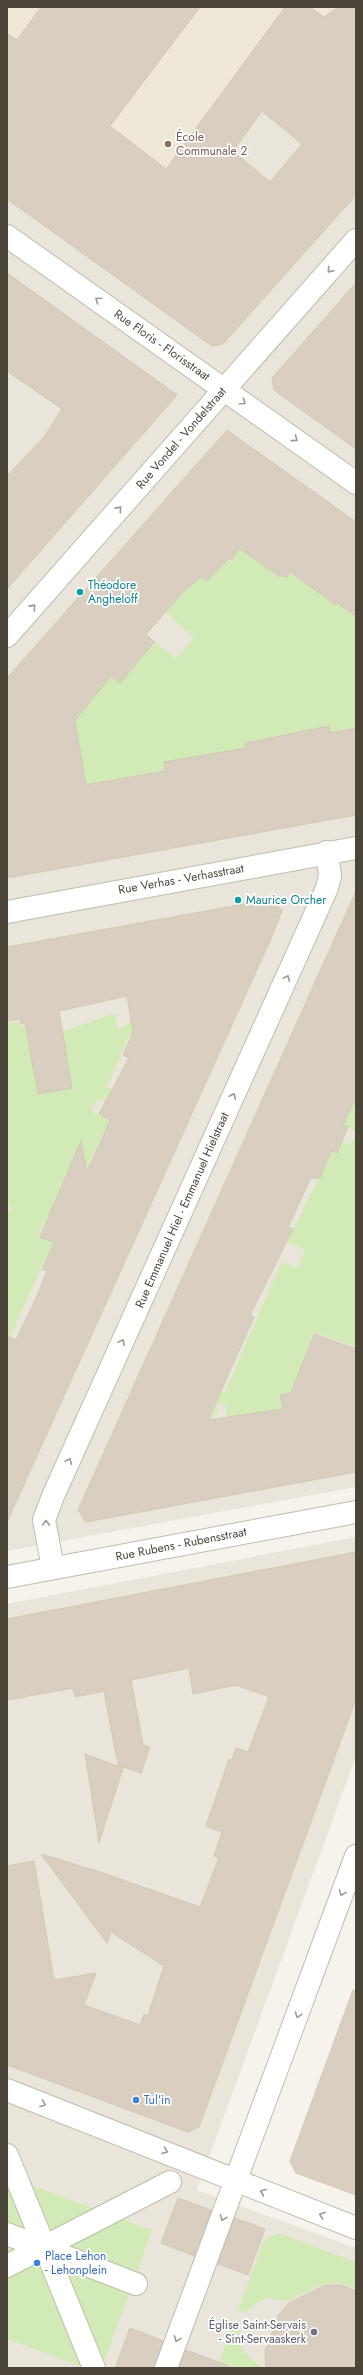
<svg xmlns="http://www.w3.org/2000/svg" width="363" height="2375" font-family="Jost,sans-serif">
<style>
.residential{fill:#eae5da}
.education{fill:#efe8d6}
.green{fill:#d2eab5}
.building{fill:#d8cfc1;stroke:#d3c7b4;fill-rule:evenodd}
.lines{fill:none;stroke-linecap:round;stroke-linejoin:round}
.street-casing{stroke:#c2bbae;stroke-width:24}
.street{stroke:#fff;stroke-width:22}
.oneway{stroke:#9c9892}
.education-dot{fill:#8d6e63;stroke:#fff;stroke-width:1.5}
.culture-dot{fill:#0f9aa8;stroke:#fff;stroke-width:1.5}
.shop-dot{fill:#3f7fe0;stroke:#fff;stroke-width:1.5}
.worship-dot{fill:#6b7280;stroke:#fff;stroke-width:1.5}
.labels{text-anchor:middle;stroke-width:3.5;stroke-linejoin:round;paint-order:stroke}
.education-label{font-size:12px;fill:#785e54;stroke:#fff;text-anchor:start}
.street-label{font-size:12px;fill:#4b4439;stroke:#fff}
.culture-label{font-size:12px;fill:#0d838f;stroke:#fff;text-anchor:start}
.shop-label{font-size:12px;fill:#366cbe;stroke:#fff;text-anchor:start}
.worship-label{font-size:12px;fill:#5b616d;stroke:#fff;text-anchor:end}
</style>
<rect width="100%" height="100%" fill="#f6f3ec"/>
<path class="residential" d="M 7,7 L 356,7 L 356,1487 L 7,1551 Z
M 356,1537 L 356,1756 L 197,2190 L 356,2248 L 356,2368 L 7,2368 L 7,1604 Z"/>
<path class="education" d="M 7,7 L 340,7 L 189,211 L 7,77 Z"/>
<path class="green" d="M 230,541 L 280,577 L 291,571 L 335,605 L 337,603 L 356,616 L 356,728 L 330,733 L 300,733 L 246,743 L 249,759 L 224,764 L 222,752 L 211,754 L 172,775 L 170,761 L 164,762 L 166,775 L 145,775 L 116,779 L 116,784 L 7,790 L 18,763 L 111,676 L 120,683 L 154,642 L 176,658 L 194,638 L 165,612 L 198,575 L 207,581 L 227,556 L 232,560 L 239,549 Z
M 114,1013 L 118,1031 L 140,1013 L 147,1043 L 129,1036 L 107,1087 L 121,1093 L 116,1102 L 107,1097 L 105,1101 L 98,1098 L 91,1111 L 114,1123 L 110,1130 L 105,1129 L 87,1167 L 72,1161 L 60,1187 L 66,1190 L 50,1225 L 44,1222 L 38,1236 L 56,1246 L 52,1254 L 48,1253 L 10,1337 L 7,1336 L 7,1211 L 11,1210 L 7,1195 L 7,1023 L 18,1022 L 20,1026 L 26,1025 L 72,1088 L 62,1032 Z
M 356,1097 L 356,1131 L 335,1122 Z
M 356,1133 L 356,1347 L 313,1332 L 301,1367 L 308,1390 L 280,1395 L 283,1409 L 227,1418 L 225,1403 L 217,1404 L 218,1414 L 213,1415 L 215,1429 L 202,1432 L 209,1386 L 225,1392 L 282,1261 L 297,1268 L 305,1250 L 287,1242 L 332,1151 L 337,1153 L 342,1142 L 350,1145 Z
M 7,2176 L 152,2230 L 102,2368 L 85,2368 L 7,2339 Z
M 278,2233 L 356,2262 L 356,2289 L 340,2283 L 323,2284 L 287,2301 L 266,2298 L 253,2305 L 246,2313 L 238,2310 L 264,2240 Z
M 232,2327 L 239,2330 C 239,2342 242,2352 253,2360 C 257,2363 260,2363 262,2368 L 217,2368 Z"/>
<path class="building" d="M 41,7 L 200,7 L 110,126 L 166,169 L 285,7 L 310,7 L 324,17 L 339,7 L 356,7 L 356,195 L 223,344 L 212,346 L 7,199 L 7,33 L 17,40 ZM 262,111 L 302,144 L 270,182 L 233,151 Z
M 7,273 L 177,395 L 7,589 L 7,476 L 44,437 L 62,409 L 7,371 Z
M 356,283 L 356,449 L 274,390 L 272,378 Z
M 227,430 L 356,522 L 356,616 L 337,603 L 336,605 L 290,572 L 286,578 L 282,575 L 280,577 L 239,548 L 232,560 L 229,558 L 207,581 L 201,577 L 184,591 L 146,634 L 154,642 L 120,683 L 111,676 L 75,720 L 86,785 L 165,771 L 164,762 L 246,748 L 246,743 L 329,726 L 330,733 L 356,728 L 356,815 L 7,878 L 7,678 Z
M 356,891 L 356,1097 L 343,1125 L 348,1127 L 337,1153 L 331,1151 L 320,1178 L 311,1178 L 288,1227 L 293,1229 L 250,1315 L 254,1317 L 208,1420 L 283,1409 L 280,1395 L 291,1393 L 314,1334 L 356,1349 L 356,1472 L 86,1522 L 78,1510 Z
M 272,899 L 282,911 L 269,943 L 7,1522 L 7,1336 L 16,1340 L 38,1294 L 47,1271 L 42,1269 L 54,1243 L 40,1237 L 81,1141 L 86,1168 L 88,1169 L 100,1143 L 110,1120 L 99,1114 L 129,1058 L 123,1055 L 133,1032 L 127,996 L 59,1011 L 72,1088 L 38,1094 L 25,1023 L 21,1024 L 20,1019 L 7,1021 L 7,947 Z
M 356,1552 L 356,1699 L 199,2127 L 188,2132 L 7,2065 L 7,1866 L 34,1861 L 54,1980 L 96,1973 L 84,2005 L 140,2025 L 144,2014 L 148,2016 L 164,1966 L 111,1932 L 107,1943 L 41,1854 L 97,1871 L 200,1907 L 219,1858 L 214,1856 L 222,1832 L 206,1826 L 229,1759 L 232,1760 L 236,1748 L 248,1752 L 269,1697 L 236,1685 L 193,1694 L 189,1668 L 131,1680 L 143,1745 L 150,1747 L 141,1773 L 118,1765 L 104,1691 L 75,1697 L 73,1688 L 7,1700 L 7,1619 Z
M 85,1754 L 123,1768 L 99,1843 L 90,1784 Z
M 353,1990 L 356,1991 L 356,2195 L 296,2173 L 290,2161 Z
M 178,2198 L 211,2210 L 194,2256 L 161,2243 Z
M 235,2218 L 265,2229 L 248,2275 L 218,2264 Z
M 325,2285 L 341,2285 L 356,2291 L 356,2368 L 266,2368 L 265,2351 L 279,2314 L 289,2303 Z
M 130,2328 L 163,2341 L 154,2368 L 115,2368 Z
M 186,2350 L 229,2366 L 228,2368 L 179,2368 Z"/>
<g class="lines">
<defs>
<path id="street" d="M 7,236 L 356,483
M 7,636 L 356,240
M 7,912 L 356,848
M 53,1568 L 44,1520 L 53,1496 L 327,888 L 330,876 L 327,852
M 7,1577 L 356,1512
M 7,2090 L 356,2228
M 7,2155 L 94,2368
M 7,2234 L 136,2284
M 7,2266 L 170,2182
M 166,2368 L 356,1856"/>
</defs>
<use href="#street" class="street-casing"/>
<use href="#street" class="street"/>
</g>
<defs><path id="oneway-chevron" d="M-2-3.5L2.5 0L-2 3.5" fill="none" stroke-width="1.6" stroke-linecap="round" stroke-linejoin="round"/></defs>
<g class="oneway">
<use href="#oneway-chevron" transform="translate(330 270) rotate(131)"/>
<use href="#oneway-chevron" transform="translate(98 300) rotate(-145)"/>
<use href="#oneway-chevron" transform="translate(243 402) rotate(35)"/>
<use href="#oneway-chevron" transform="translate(295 439) rotate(36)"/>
<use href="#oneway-chevron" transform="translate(119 509) rotate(-48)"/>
<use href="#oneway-chevron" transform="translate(33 607) rotate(-48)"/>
<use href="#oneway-chevron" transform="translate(287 978) rotate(-66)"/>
<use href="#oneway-chevron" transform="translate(233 1096) rotate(-66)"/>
<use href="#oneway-chevron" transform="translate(122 1342) rotate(-66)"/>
<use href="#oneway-chevron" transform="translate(69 1461) rotate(-66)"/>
<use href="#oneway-chevron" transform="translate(46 1523) rotate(-90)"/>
<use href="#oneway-chevron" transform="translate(342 1893) rotate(110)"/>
<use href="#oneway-chevron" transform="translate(298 2015) rotate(110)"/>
<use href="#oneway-chevron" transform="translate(43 2104) rotate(21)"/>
<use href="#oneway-chevron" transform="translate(165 2151) rotate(21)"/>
<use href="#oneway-chevron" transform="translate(263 2192) rotate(-157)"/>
<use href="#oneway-chevron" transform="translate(322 2215) rotate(-160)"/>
<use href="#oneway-chevron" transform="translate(223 2218) rotate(111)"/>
<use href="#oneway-chevron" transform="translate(177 2339) rotate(111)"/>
</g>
<circle class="education-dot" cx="168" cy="144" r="4"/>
<g class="culture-dot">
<circle cx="80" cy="592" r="4"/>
<circle cx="238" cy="900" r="4"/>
</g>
<g class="shop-dot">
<circle cx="136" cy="2100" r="4"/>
<circle cx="37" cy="2263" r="4"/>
</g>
<circle class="worship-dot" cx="314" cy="2332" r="4"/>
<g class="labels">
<g class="education-label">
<text x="176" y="141">École<tspan x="176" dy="14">Communale 2</tspan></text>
</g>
<g class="street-label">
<text transform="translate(162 345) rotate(35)" y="4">Rue Floris - Florisstraat</text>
<text transform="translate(181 438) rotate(-49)" y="4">Rue Vondel - Vondelstraat</text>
<text transform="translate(181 879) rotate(-10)" y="4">Rue Verhas - Verhasstraat</text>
<text transform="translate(182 1210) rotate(-66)" y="4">Rue Emmanuel Hiel - Emmanuel Hielstraat</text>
<text transform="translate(181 1544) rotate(-11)" y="4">Rue Rubens - Rubensstraat</text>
</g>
<g class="culture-label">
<text x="88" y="589">Théodore<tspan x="88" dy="14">Angheloff</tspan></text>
<text x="246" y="904">Maurice Orcher</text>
</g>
<g class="shop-label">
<text x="144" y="2104">Tul'in</text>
<text x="45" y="2260">Place Lehon<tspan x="45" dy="14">- Lehonplein</tspan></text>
</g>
<g class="worship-label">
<text x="306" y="2329">Église Saint-Servais<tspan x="306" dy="14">- Sint-Servaaskerk</tspan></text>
</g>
</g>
<rect width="363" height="2375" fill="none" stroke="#4b4439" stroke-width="16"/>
</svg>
